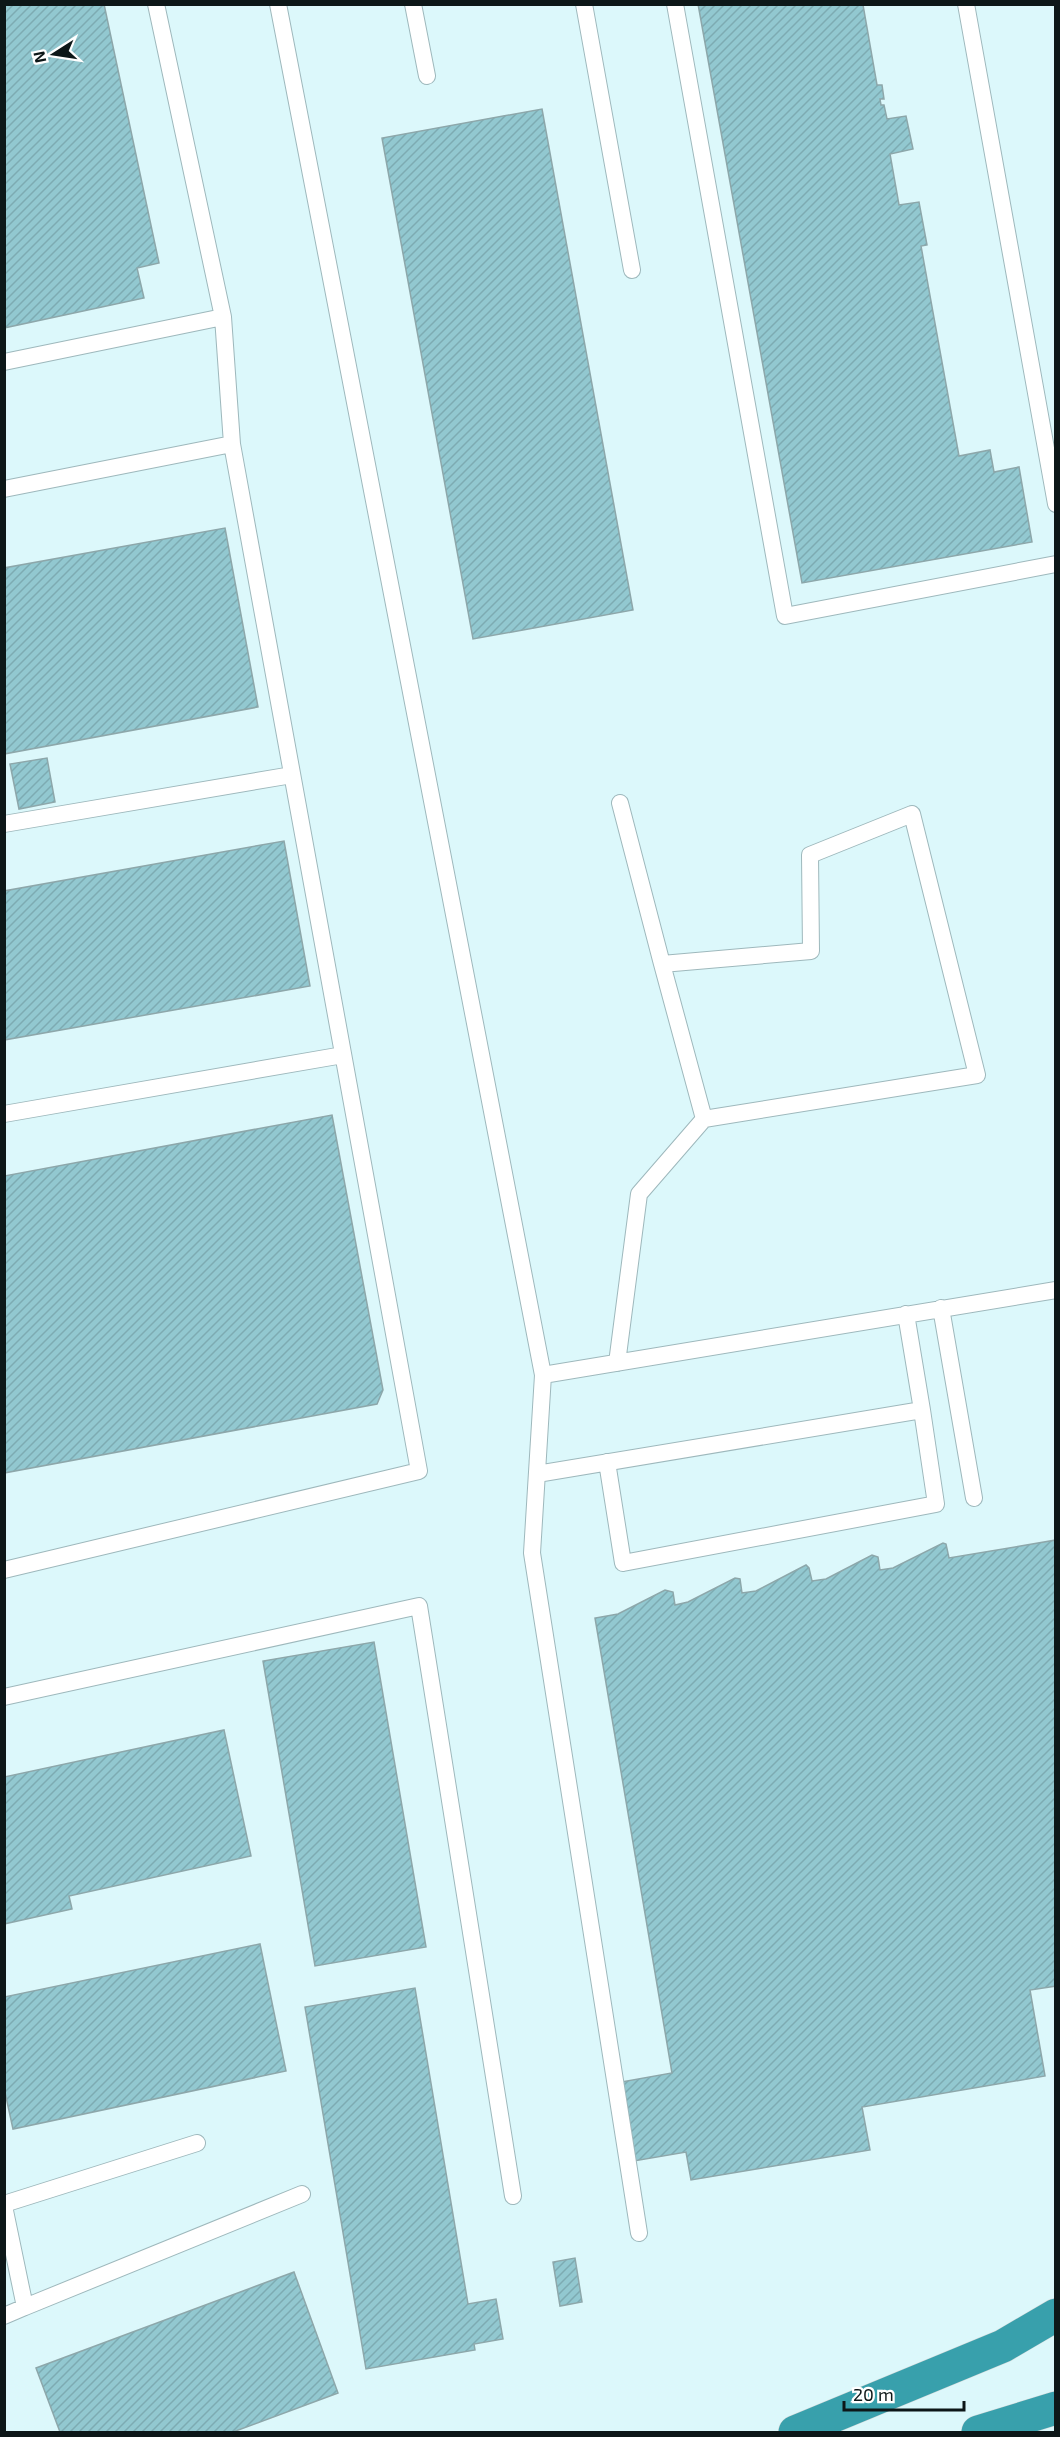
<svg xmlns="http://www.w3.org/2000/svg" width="1060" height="2437" font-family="'Exo 2',sans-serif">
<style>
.building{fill:url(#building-hatch);stroke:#8da7aa;stroke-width:1.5}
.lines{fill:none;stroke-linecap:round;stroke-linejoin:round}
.lane-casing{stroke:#9eb8bc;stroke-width:18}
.highway-casing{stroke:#d8dada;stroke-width:34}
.lane{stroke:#fff;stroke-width:16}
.highway{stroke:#38a0ac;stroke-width:33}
</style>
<defs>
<pattern id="building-hatch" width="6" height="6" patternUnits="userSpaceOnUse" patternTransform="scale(1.5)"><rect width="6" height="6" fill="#92c8d0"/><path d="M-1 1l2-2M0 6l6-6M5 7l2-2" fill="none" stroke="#7dabb2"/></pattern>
</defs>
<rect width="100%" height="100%" fill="#dcf8fb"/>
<path class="building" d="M 4,4 L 104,4 L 159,263 L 137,268 L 144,298 L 4,328 Z
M 698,4 L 865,4 L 863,5 L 877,85 L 882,85 L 884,99 L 880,99 L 881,105 L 884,105 L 887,119 L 906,116 L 913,149 L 890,154 L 899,205 L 919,202 L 927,245 L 921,246 L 959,456 L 990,450 L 994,472 L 1019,467 L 1032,542 L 802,583 Z
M 542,109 L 633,610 L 473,639 L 382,138 Z
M 225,528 L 258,707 L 4,754 L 4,568 Z
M 47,758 L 55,802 L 19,809 L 10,764 Z
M 284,841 L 310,986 L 4,1040 L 4,891 Z
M 332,1115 L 383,1390 L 377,1404 L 4,1473 L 4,1176 Z
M 1056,1540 L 1056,1986 L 1030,1990 L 1045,2076 L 862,2107 L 870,2150 L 691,2180 L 686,2152 L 634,2161 L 621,2082 L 672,2073 L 595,1618 L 618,1614 L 665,1590 L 673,1592 L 675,1605 L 688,1602 L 735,1578 L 740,1579 L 742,1593 L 756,1591 L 806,1565 L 809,1568 L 812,1581 L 826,1579 L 872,1555 L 878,1557 L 880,1570 L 893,1568 L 943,1543 L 946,1544 L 949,1558 Z
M 374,1642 L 426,1947 L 315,1966 L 263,1661 Z
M 224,1730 L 251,1856 L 69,1896 L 72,1909 L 4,1924 L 4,1777 Z
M 260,1944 L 286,2071 L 13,2129 L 4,2088 L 4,1997 Z
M 415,1988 L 468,2304 L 496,2299 L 503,2339 L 474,2344 L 475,2350 L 366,2369 L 305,2007 Z
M 575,2258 L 582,2302 L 560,2306 L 553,2262 Z
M 294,2272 L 338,2393 L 233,2432 L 60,2432 L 36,2368 Z"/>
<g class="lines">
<defs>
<path id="lane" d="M 278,4 L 543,1375 L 532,1553 L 639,2233
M 413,4 L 427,76
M 584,4 L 632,270
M 675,4 L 785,616 L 1056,564
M 966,4 L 1056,504
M 223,317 L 232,444
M 4,362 L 223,317 L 156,4
M 4,489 L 232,444 L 419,1471 L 4,1570
M 620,803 L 662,964
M 4,824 L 292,775
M 4,1114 L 343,1055
M 941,1308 L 974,1498
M 617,1363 L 639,1194 L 704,1119 L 977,1075 L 912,814 L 810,855 L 811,951 L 662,964 L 704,1119
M 543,1375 L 1056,1290
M 607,1462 L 623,1563 L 936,1504 L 922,1410
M 537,1474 L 922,1410 L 906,1314
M 4,1697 L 419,1606 L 513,2196
M 4,2204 L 197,2143
M 4,2206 L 25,2307 L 4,2316
M 25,2307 L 302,2194"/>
<path id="highway" d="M 795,2432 L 1003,2346 L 1056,2315
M 978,2432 L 1056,2408"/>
</defs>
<use href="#lane" class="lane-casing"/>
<use href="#highway" class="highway-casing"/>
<use href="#lane" class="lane"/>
<use href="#highway" class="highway"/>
</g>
<rect width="1060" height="2437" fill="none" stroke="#0d1718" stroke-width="12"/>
<g transform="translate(54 54) rotate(258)" stroke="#ffffff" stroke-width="4.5" paint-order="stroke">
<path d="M0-4.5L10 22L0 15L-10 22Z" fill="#0d1718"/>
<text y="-9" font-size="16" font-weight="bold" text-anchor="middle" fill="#0d1718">N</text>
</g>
<path d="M844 2401v9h120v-9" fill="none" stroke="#0d1718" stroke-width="3"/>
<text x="853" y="2401" font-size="18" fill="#0d1718" stroke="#ffffff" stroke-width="4.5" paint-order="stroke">20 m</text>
</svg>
